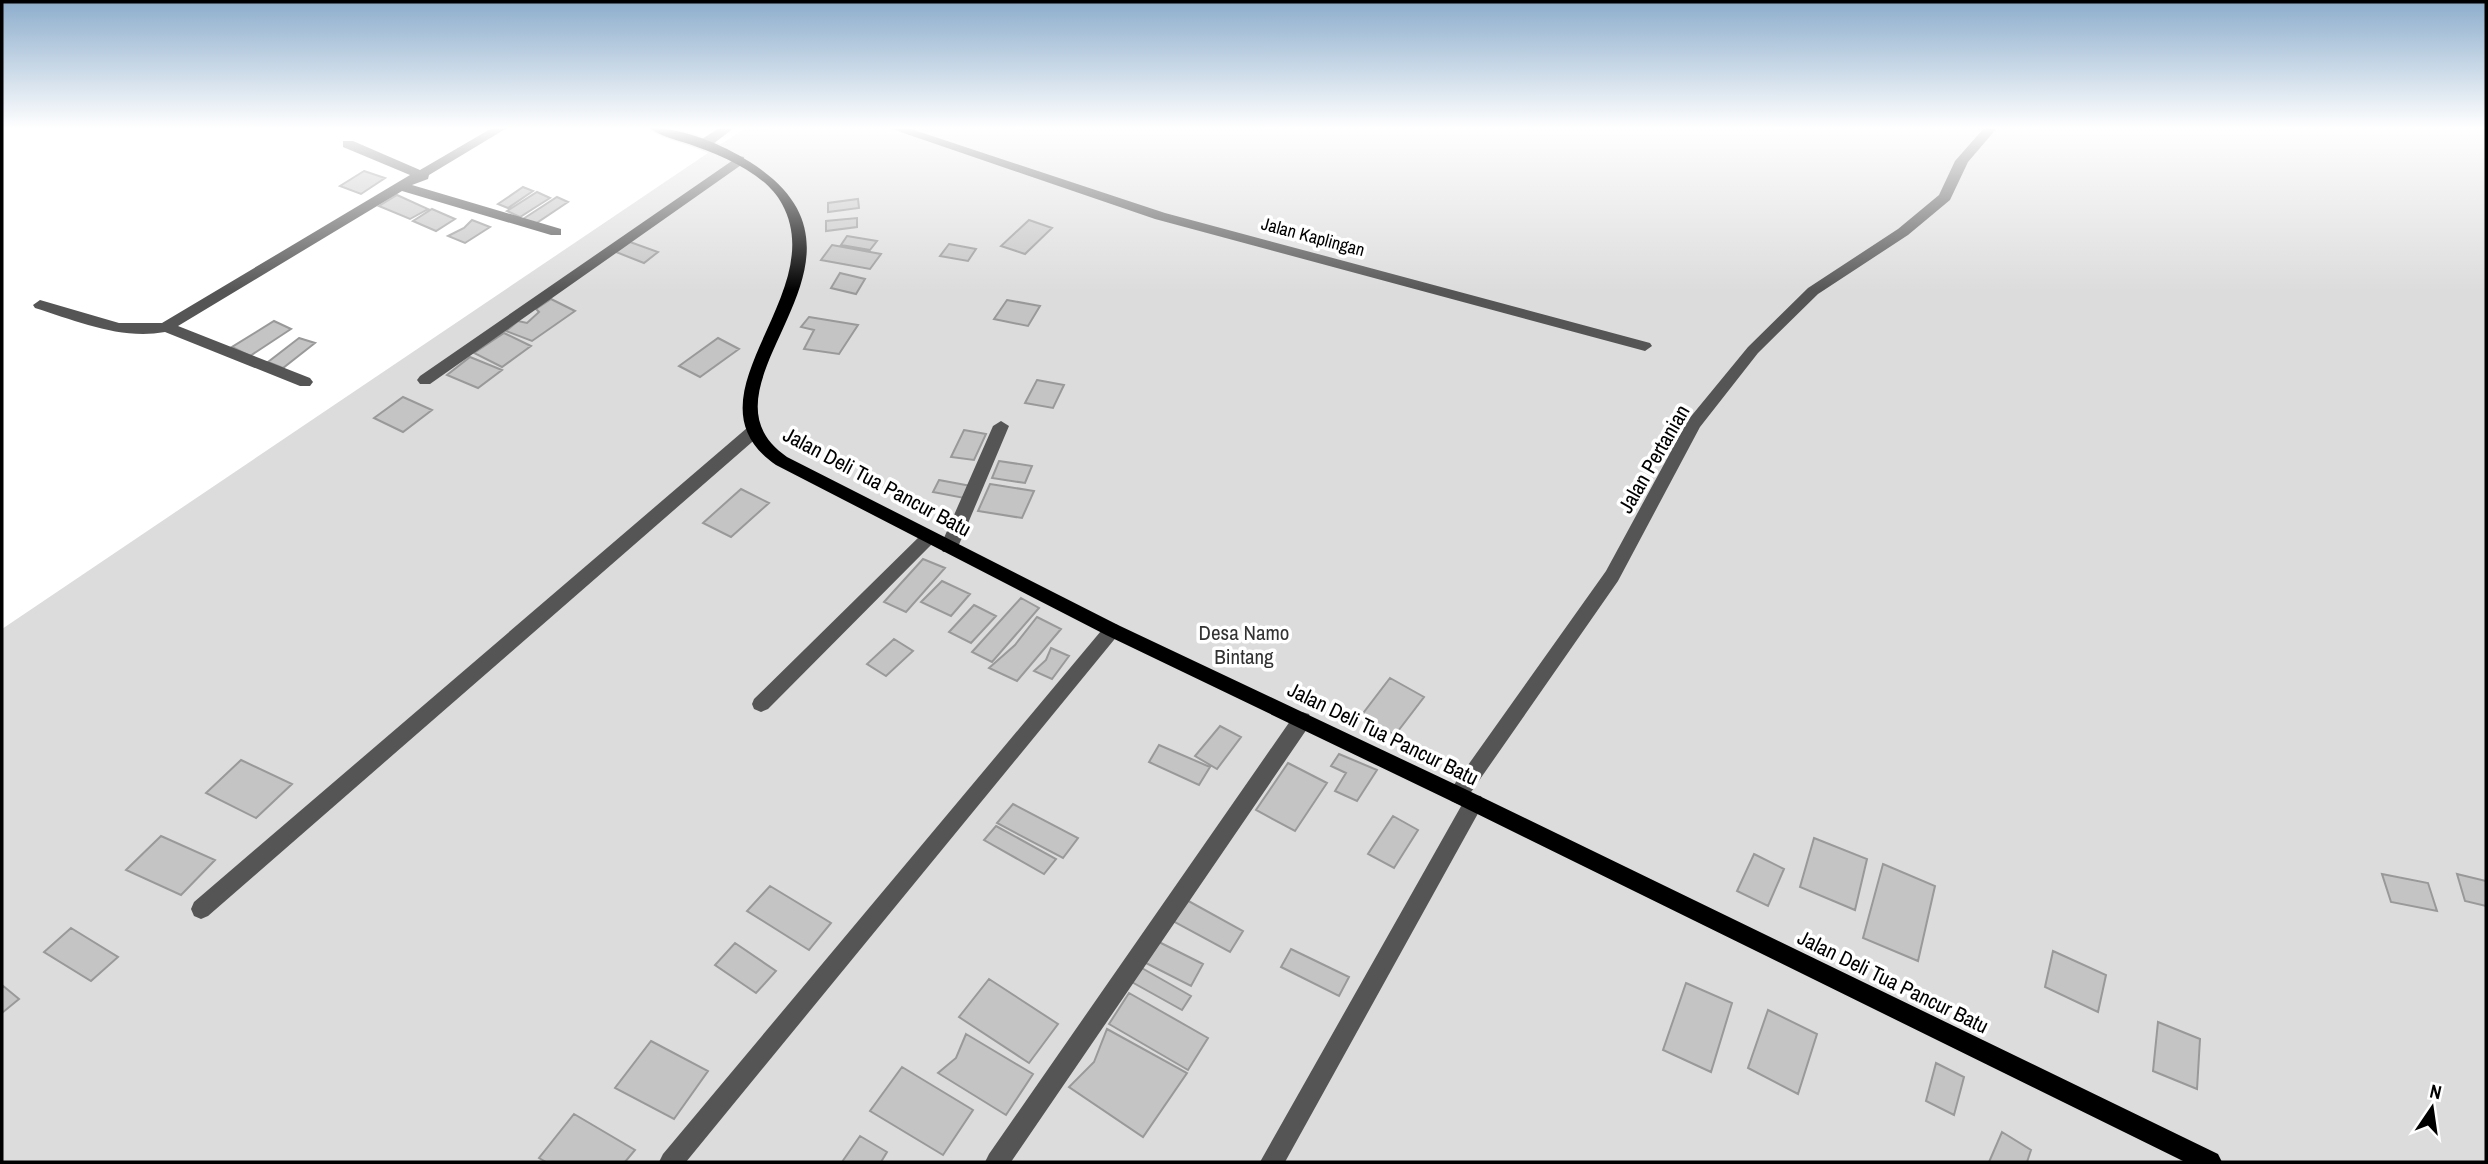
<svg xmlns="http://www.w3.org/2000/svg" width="2488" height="1164" font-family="'Archivo Narrow',sans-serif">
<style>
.green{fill:#dcdcdc}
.building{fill:#c4c4c4;stroke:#999;stroke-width:2}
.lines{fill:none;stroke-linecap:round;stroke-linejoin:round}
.major-casing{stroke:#dbdbdb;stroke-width:3}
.minor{fill:#555;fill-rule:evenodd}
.major{fill:#000;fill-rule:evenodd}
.labels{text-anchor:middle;stroke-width:7;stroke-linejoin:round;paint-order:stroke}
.far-street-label{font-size:18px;fill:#000;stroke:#fff}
.street-label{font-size:21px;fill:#000;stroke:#fff}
.park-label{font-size:21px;fill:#333;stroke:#fff}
</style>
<rect width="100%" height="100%" fill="#fff"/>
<path class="green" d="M 745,128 L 2486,128 L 2486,1162 L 2,1162 L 2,629 Z"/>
<path class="building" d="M 364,171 L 385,178 L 361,194 L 340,186 Z
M 523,187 L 533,191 L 508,208 L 498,204 Z
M 537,192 L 550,198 L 520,217 L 507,211 Z
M 397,195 L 428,209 L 410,219 L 379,206 Z
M 557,197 L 568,202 L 535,224 L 523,219 Z
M 858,199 L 859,208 L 828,212 L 828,203 Z
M 432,209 L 455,219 L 436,231 L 413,221 Z
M 857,218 L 857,227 L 826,231 L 826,221 Z
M 472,220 L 490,227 L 465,243 L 448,236 L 464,228 Z
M 1029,220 L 1052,228 L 1025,254 L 1001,246 Z
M 847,236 L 877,241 L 870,250 L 841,245 Z
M 630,242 L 658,252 L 644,263 L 616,252 Z
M 949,244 L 976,249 L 968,261 L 940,256 Z
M 832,245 L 881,254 L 870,269 L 821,260 Z
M 840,273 L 865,279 L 856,294 L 831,288 Z
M 551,299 L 575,311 L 532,341 L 506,331 L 518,321 L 527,323 L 539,312 L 536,309 Z
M 1007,300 L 1040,306 L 1028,326 L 994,319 Z
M 809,317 L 858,325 L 839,354 L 804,349 L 814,330 L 801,327 Z
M 274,321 L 291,329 L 250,356 L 232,347 Z
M 504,333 L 531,346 L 502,367 L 474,353 Z
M 299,338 L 315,343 L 283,368 L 268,362 Z
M 718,338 L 739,349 L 700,377 L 679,366 Z
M 470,357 L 502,370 L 478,388 L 447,375 Z
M 1037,380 L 1064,385 L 1053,408 L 1025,403 Z
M 403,397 L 432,410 L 403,432 L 374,418 Z
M 964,430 L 986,434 L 974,460 L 951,457 Z
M 999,461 L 1032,466 L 1025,483 L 992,478 Z
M 939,480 L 971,486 L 964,498 L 933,492 Z
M 990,484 L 1034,491 L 1022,518 L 978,511 Z
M 741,489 L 769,503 L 731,537 L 703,523 Z
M 923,559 L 945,568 L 906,612 L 884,602 Z
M 942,581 L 970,594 L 951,616 L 921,602 Z
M 1021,598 L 1039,608 L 992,662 L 972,652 Z
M 974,605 L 996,616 L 971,643 L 949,632 Z
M 1037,617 L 1061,629 L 1017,681 L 989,668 L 1015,645 Z
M 894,639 L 913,651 L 886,676 L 867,664 Z
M 1051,648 L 1069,656 L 1052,679 L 1034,671 L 1046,660 Z
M 1390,678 L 1424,697 L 1395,735 L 1361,716 Z
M 1220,726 L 1241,737 L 1217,769 L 1195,756 Z
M 1159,745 L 1210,767 L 1199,785 L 1149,762 Z
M 1339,754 L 1377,770 L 1357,801 L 1335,791 L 1346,773 L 1331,766 Z
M 241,760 L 292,784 L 256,818 L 206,793 Z
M 1288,763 L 1327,783 L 1295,831 L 1256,810 Z
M 1013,804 L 1078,838 L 1063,858 L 997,823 Z
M 1393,816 L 1418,830 L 1394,868 L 1368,854 Z
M 996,826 L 1056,859 L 1044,874 L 984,840 Z
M 161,836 L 215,860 L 181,895 L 126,870 Z
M 1814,838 L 1867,859 L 1855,910 L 1800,887 Z
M 1754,854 L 1784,869 L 1768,906 L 1737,891 Z
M 1883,864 L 1935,886 L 1918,961 L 1863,938 Z
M 2382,874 L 2428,883 L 2437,911 L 2391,902 Z
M 2457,874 L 2486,881 L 2486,906 L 2465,901 Z
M 770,886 L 831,923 L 809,950 L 747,911 Z
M 1183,898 L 1243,931 L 1230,952 L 1169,919 Z
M 71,928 L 118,957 L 91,981 L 44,952 Z
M 1157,941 L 1203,964 L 1191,986 L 1144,962 Z
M 735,943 L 776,971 L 756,993 L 715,965 Z
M 1291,949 L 1349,977 L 1339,996 L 1281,967 Z
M 2053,951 L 2106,975 L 2098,1012 L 2045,987 Z
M 1140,967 L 1191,996 L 1182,1010 L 1130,981 Z
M 989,979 L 1058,1024 L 1029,1063 L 959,1017 Z
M 1686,983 L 1732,1003 L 1711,1072 L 1663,1050 Z
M 2,985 L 19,999 L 2,1013 Z
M 1129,993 L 1208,1038 L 1188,1070 L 1109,1024 Z
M 1768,1010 L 1817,1034 L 1798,1094 L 1748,1068 Z
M 2158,1022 L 2200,1039 L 2197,1089 L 2153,1071 Z
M 1107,1029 L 1187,1073 L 1143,1137 L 1069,1087 L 1094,1062 Z
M 966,1034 L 1033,1074 L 1006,1115 L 938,1073 L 956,1058 Z
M 651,1041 L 708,1071 L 674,1119 L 615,1088 Z
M 1936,1063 L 1964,1077 L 1954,1115 L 1926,1101 Z
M 902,1067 L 973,1110 L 943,1155 L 870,1111 Z
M 574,1114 L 635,1150 L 625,1162 L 546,1162 L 539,1158 Z
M 2002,1132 L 2031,1150 L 2027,1162 L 1989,1162 Z
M 860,1136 L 887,1152 L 881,1162 L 842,1162 Z"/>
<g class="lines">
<defs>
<path id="major" d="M 650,128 C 683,128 722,144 750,162 C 905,260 682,385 787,457 L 1118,625 L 1465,789 L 2218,1154 L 2222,1162 L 2185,1162 L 1451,801 L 1106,635 L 776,465 C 678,397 832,295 782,204 C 766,173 720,155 689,144 C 677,140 659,136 650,128 Z"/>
</defs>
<use href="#major" class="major-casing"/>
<path class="minor" d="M 492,128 L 507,128 L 429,175 L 428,179 L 412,185 L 561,229 L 561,235 L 551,235 L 402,191 L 178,326 L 310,378 L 313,382 L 310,386 L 300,386 L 165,332 C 120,340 77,321 35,308 L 33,305 L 40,300 L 119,323 L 162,323 L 410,175 L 343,147 L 343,141 L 353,141 L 420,170 Z
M 719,128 L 734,128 L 709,147 L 699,147 L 699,141 Z
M 889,128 L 908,128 L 1165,213 L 1650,343 L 1652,346 L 1645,351 L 1155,219 Z
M 1984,128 L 1997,128 L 1968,162 L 1950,200 L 1908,235 L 1818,294 L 1758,353 L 1700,427 L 1618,581 L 1469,795 L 1481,796 L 1484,802 L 1481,808 L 1285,1162 L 1260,1162 L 1464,801 L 1458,804 L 1451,801 L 1448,795 L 1451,789 L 1606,571 L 1688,420 L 1748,347 L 1808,288 L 1898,229 L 1939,195 L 1955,161 Z
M 739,156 L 744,157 L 744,163 L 430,384 L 420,384 L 417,380 L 420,376 Z
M 1001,421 L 1009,426 L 958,547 L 955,552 L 943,552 L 940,547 L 993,426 Z
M 753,426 L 759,428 L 761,432 L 759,436 L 208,916 L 201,919 L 194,916 L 191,909 L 194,902 L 747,428 Z
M 929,531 L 935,533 L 938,537 L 935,541 L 768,709 L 761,712 L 754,709 L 752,704 L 754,699 L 923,533 Z
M 1112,623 L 1118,625 L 1121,630 L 1118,635 L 686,1162 L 659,1162 L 663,1154 L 1106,625 Z
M 1302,712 L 1309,714 L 1311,720 L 1309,726 L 1011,1162 L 985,1162 L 989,1154 L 1295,714 Z"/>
<use href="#major" class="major"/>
</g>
<linearGradient id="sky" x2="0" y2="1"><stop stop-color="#8cadcc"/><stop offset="0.44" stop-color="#fff"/><stop offset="1" stop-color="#fff" stop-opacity="0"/></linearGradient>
<rect width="2488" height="291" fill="url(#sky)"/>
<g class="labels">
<g class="far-street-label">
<text transform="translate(1313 237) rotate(15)" y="6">Jalan Kaplingan</text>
</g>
<g class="street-label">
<text transform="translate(1654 459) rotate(-60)" y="7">Jalan Pertanian</text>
<text transform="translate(877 482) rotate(28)" y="7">Jalan Deli Tua Pancur Batu</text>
<text transform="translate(1383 734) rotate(26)" y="7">Jalan Deli Tua Pancur Batu</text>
<text transform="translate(1893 982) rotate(26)" y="7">Jalan Deli Tua Pancur Batu</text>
</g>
<g class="park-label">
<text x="1244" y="640">Desa Namo<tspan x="1244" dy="24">Bintang</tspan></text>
</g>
</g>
<rect width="2488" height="1164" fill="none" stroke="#000000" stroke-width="7"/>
<g transform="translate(2432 1108) rotate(13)" stroke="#ffffff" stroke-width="5" paint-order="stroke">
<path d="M0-5L12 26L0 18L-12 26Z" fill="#000000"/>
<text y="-10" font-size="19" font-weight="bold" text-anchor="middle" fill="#000000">N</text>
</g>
</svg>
